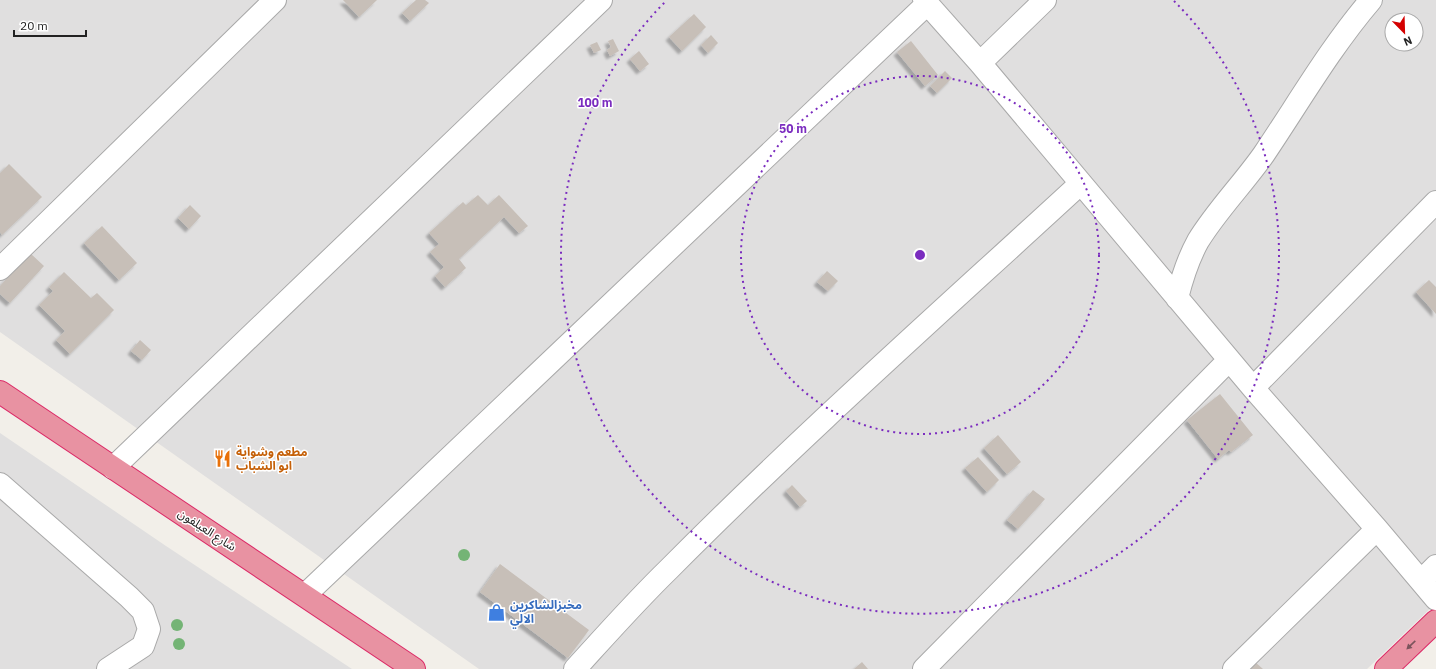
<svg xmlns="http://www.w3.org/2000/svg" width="1436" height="669" font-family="'IBM Plex Sans','Noto Sans Arabic',sans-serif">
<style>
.residential{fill:#e0dfdf;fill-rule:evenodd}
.building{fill:#c7bfb8;filter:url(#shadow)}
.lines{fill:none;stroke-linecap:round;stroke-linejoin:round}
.street-casing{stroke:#a9a9a9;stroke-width:24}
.highway-casing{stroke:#dc2a67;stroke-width:24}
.street{stroke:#fff;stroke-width:22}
.highway{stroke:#e892a2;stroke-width:22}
.tree{fill:#74b475}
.oneway{fill:#7b545c}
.ring{fill:none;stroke:#7b2cbf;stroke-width:2;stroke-dasharray:2 4}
.labels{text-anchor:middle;stroke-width:3;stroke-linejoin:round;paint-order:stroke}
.food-label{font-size:12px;font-weight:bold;fill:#c56008;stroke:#fff;text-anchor:start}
.street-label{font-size:12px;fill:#222;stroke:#fff}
.shop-label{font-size:12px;font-weight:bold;fill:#366cbe;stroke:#fff;text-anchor:start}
.centre{fill:#7b2cbf;stroke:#fff;stroke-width:2}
.ring-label{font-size:12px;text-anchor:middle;font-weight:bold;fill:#7b2cbf;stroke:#fff;stroke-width:3;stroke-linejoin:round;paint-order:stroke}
</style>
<defs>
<filter id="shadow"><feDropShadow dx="-3.5" dy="3.5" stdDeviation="1" flood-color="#0004"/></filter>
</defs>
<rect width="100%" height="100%" fill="#f2efe9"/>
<path class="residential" d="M 0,0 L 1436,0 L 1436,603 L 1367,669 L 479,669 L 0,332 ZM 1392,20 L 1416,20 L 1416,44 L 1392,44 Z
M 0,433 L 166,546 L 352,669 L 0,669 Z"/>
<path class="building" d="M 343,0 L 377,0 L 359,17 Z
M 416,0 L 425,0 L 429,3 L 410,21 L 402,13 Z
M 694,14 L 706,27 L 682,51 L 669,37 Z
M 711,35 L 718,43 L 708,53 L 701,45 Z
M 613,39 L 619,51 L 610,56 L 607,50 L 611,47 L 608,41 Z
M 911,41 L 938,75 L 925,86 L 897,52 Z
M 597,42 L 601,50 L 594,53 L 590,45 Z
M 639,51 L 649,64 L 640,71 L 630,59 Z
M 945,71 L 952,78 L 937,93 L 930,86 Z
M 9,164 L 42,197 L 2,235 L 0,232 L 0,173 Z
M 478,195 L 488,205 L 499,195 L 528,226 L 519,233 L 504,217 L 459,259 L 466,268 L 445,287 L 435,276 L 444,267 L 430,252 L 439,244 L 429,233 L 463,202 L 466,205 Z
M 190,205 L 201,216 L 189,229 L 178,218 Z
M 102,226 L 137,263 L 119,280 L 84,243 Z
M 30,253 L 44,266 L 10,303 L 0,294 L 0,286 Z
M 827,271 L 838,281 L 828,291 L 817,282 Z
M 64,272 L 91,298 L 97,293 L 114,310 L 70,354 L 56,340 L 65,331 L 39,305 L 53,291 L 49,287 Z
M 1429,280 L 1436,287 L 1436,314 L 1416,292 Z
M 140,340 L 151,350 L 142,360 L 131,351 Z
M 1220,394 L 1253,435 L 1231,452 L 1229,450 L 1218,459 L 1187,420 Z
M 998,435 L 1021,462 L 1007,474 L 984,448 Z
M 978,457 L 999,480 L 987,492 L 965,468 Z
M 792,485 L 807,501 L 800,507 L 786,491 Z
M 1033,490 L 1045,499 L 1018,529 L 1007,520 Z
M 500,564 L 589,630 L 568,658 L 480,592 Z
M 862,662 L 868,669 L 854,669 Z
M 1255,662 L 1263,669 L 1249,669 Z"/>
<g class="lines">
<defs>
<path id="street" d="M 924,0 L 980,63 L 1253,388 L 1377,529 L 1436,599
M 980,63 L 1045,0
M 0,269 L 275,0
M 1177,298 C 1182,278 1188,259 1198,241 C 1217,210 1243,184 1264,154 C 1299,102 1330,48 1371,0
M 1253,388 L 1436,202
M 113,468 L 601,0
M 0,484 L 129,597 L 143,611 L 149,629 L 143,646 L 108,669
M 1421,581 L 1436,566
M 305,595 L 927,4
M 575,669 C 606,635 636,601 669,569 C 801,436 942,311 1080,184
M 924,669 L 1229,360
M 1234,669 L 1377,529"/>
<path id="highway" d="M 0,392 L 414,669
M 1386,669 L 1436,621"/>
</defs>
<use href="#street" class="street-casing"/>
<use href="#highway" class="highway-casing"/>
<use href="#street" class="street"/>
<use href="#highway" class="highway"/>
</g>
<g class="tree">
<circle cx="464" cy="555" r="6"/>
<circle cx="177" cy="625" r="6"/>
<circle cx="179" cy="644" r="6"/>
</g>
<defs><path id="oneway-solid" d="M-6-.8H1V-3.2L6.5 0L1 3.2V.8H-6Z"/></defs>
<use class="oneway" href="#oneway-solid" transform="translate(1411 645) rotate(136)"/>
<g class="ring">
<circle cx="920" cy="255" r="179"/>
<path d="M1174 1A359 359 0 1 1 666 1"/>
</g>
<defs>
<symbol id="restaurant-bare" viewBox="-9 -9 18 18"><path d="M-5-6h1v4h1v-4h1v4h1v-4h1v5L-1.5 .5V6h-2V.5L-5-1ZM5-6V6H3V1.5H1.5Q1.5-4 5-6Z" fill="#e8710a" stroke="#fff" stroke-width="2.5" paint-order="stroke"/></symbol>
<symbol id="shop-bare" viewBox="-9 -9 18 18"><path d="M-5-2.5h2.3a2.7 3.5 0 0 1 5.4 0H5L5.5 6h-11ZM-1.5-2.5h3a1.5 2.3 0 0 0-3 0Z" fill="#3f7fe0" stroke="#fff" stroke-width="2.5" paint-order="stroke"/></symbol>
</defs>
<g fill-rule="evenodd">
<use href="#restaurant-bare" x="210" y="446" width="25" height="25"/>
<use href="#shop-bare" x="484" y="600" width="25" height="25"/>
</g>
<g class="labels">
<g class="food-label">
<text x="236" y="456">مطعم وشواية<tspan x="236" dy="14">ابو الشباب</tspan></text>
</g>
<g class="street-label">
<text transform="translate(207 530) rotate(33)" y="4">شارع العيلفون</text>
</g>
<g class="shop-label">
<text x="510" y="609">مخبزالشاكرين<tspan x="510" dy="14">الالي</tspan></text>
</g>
</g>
<circle cx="920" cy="255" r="6" class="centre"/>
<g class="ring-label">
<text x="595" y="107">100 m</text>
<text x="793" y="133">50 m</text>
</g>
<g transform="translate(1404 32) rotate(157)"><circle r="19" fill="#ffffff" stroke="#a7a7a7"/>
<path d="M0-3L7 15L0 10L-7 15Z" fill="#d40000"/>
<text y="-6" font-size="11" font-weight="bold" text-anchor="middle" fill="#222222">N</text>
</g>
<path d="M14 30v6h72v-6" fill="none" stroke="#222222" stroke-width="2"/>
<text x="20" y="30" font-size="12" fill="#222222" stroke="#ffffff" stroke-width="3" paint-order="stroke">20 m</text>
</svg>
